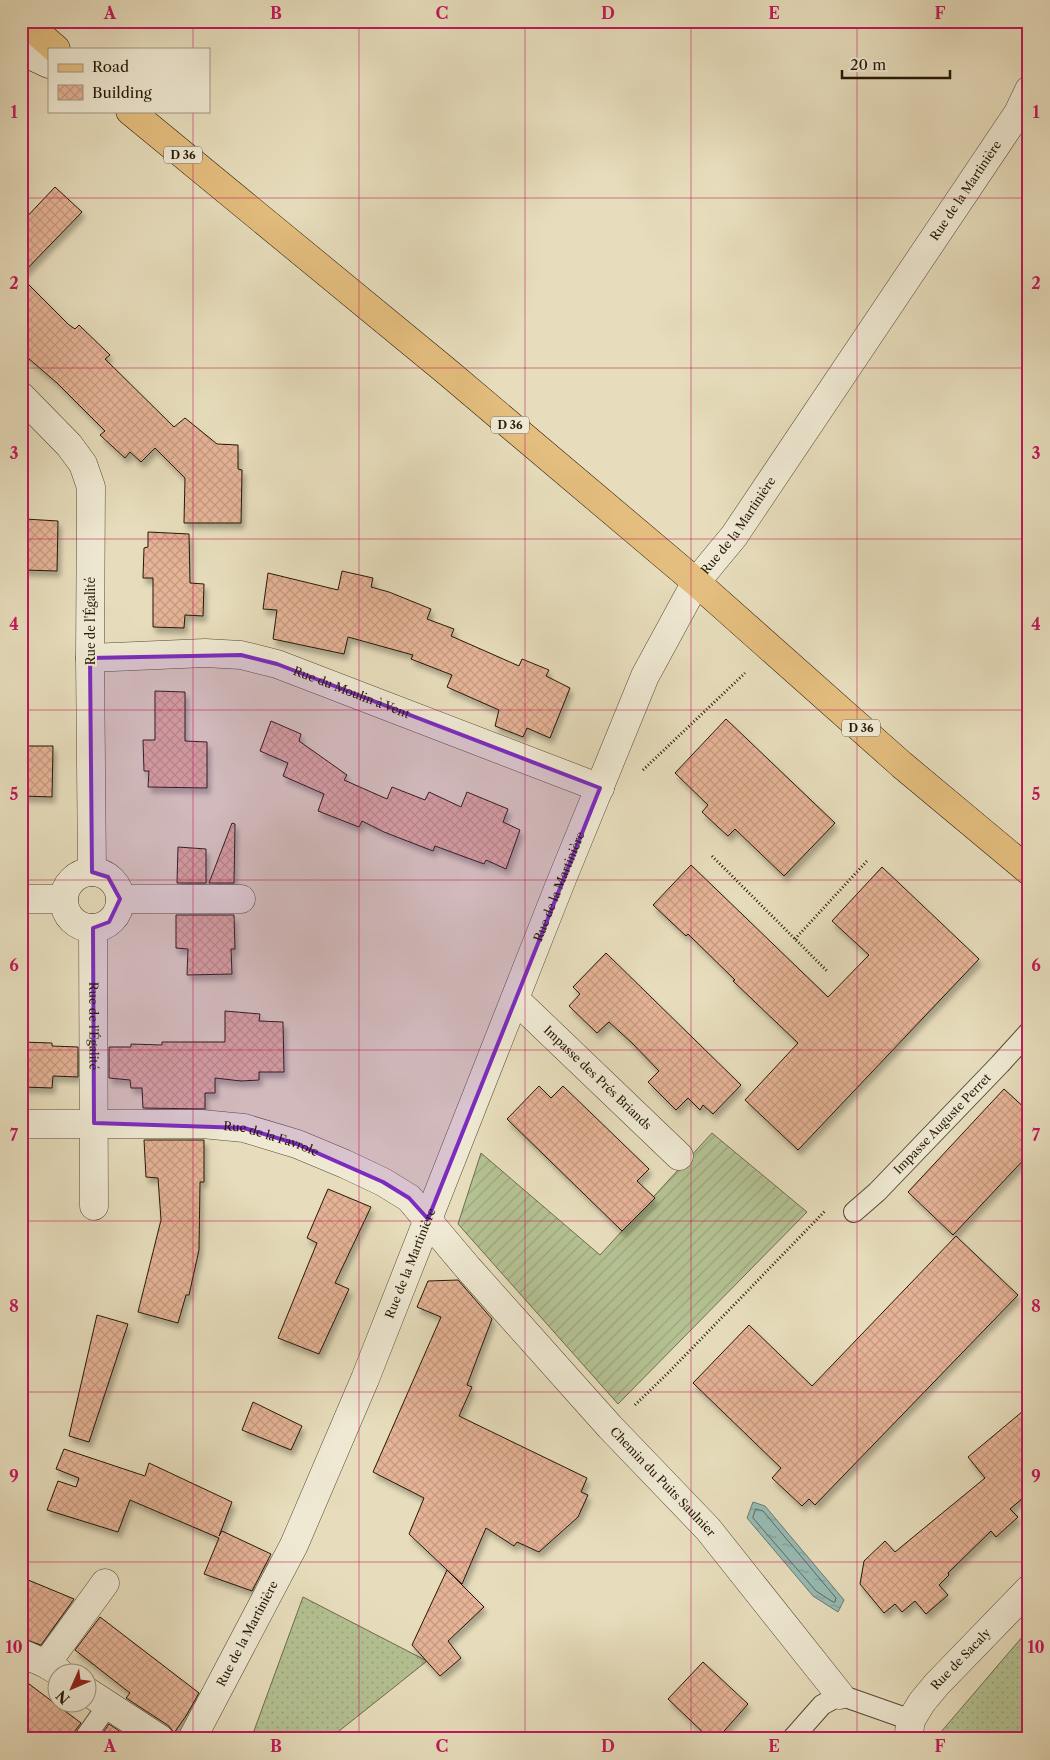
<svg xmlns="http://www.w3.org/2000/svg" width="1050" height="1760" font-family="'Libre Caslon Text',serif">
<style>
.grass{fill:url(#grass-dots);stroke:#6d6c4c}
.garden{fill:url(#garden-furrows);stroke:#6d6c4c}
.water{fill:url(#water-ripples);stroke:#6a7a6f}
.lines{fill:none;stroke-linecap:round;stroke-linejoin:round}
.shore{stroke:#5e6a5e;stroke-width:1}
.building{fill:url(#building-cross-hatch);stroke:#261807;filter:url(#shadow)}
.lane-casing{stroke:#564934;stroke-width:22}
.street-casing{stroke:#564934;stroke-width:29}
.secondary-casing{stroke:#261807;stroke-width:29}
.primary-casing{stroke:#261807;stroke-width:29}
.path{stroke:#261807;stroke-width:3;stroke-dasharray:1 2.5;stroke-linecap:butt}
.lane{stroke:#efe9d3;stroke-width:20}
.street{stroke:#efe9d3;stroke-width:28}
.secondary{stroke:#efe9d3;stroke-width:28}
.primary{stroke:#e4be7e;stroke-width:28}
.marked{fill:#7b2cbf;fill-opacity:0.2;stroke:#7b2cbf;stroke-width:4;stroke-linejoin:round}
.grid{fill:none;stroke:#c2185b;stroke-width:1;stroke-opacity:0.55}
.labels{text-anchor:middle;stroke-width:4;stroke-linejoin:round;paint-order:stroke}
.shield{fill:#efe9d3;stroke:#625744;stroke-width:1}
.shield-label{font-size:11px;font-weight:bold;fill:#261807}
.street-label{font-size:12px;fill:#261807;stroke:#efe9d3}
.neatline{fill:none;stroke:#c2185b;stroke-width:2}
.grid-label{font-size:16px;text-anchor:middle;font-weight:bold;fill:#c2185b}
</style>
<defs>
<pattern id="grass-dots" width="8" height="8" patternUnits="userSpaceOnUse" patternTransform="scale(1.25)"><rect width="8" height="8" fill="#b4c192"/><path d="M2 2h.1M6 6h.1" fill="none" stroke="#9ba57c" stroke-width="1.8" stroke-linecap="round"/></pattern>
<pattern id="garden-furrows" width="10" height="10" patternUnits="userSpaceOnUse" patternTransform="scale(1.25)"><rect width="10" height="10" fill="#b4c192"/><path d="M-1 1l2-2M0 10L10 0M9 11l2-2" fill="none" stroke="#9ba57c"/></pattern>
<pattern id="water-ripples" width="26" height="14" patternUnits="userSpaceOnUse" patternTransform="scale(1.25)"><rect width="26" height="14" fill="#97bbb4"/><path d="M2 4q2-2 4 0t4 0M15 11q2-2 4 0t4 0" fill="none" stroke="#82a099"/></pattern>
<pattern id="building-cross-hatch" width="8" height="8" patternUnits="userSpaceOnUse" patternTransform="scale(1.25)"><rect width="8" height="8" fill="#e5b396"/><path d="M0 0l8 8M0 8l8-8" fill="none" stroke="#c49980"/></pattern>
<filter id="shadow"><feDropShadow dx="3" dy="5.5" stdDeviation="2.5" flood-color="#0004"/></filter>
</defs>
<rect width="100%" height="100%" fill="#e7ddbc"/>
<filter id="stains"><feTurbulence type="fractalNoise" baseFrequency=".004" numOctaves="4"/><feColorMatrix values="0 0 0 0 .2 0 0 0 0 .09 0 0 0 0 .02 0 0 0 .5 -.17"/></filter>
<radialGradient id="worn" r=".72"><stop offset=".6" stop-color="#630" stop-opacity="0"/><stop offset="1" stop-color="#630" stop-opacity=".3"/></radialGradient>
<path class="grass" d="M 303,1597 L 427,1661 L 329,1739 L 251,1739 Z
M 1029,1629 L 1029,1737 L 1027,1739 L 935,1739 Z"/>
<path class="garden" d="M 712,1133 L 807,1212 L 618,1404 L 458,1224 L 481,1153 L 600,1255 Z"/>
<path class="water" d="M 753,1502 L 765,1506 L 844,1600 L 838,1612 L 813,1596 L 747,1518 Z"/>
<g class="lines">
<path class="shore" d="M 756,1509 L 763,1511 L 836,1598 L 835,1602 L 833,1602 L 816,1591 L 753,1518 Z"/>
</g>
<path class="building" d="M 55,187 L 82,212 L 21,275 L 21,223 Z
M 21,277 L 69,325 L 75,329 L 79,325 L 110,355 L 105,359 L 174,427 L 185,418 L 217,444 L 238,445 L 238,469 L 242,470 L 241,523 L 184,523 L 185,478 L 155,448 L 141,462 L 130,452 L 125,458 L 100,435 L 105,431 L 57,383 L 21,352 Z
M 25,519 L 58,521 L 57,571 L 24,570 L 24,561 L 21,561 L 21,529 L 23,529 Z
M 148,532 L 189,534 L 190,583 L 204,584 L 203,616 L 185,615 L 184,628 L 153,627 L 153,578 L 143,578 L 144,548 L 148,547 Z
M 342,571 L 373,578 L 371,587 L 389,592 L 431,609 L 427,619 L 454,629 L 451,636 L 519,666 L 522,659 L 549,670 L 546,676 L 570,688 L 550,738 L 527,728 L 523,737 L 495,726 L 499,710 L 447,687 L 452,675 L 411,659 L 413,655 L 348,637 L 344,654 L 273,639 L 277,610 L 263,609 L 268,573 L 338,590 Z
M 155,691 L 185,692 L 185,741 L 207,742 L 207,788 L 148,787 L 149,771 L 144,771 L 143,740 L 155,740 Z
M 726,719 L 835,823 L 784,876 L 735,829 L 728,836 L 718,827 L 702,812 L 708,805 L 675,773 Z
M 271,721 L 301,734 L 299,741 L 347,775 L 344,780 L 387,799 L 392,787 L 425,800 L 429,792 L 461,807 L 467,792 L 508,809 L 503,822 L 520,830 L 506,869 L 486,860 L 484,864 L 435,846 L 433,851 L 384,832 L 362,821 L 359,827 L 318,811 L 324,794 L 283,776 L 288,763 L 260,751 Z
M 24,746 L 53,746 L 52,797 L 23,796 L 21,786 L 21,753 L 23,753 Z
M 232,823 L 235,824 L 234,883 L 209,883 Z
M 178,847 L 206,849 L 206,883 L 177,883 Z
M 691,865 L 828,997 L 869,955 L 832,921 L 882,867 L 979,959 L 798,1150 L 745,1100 L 798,1043 L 733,981 L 735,980 L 688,934 L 686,936 L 653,905 Z
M 176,915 L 234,915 L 235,949 L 231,949 L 232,974 L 187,975 L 188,949 L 176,948 Z
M 606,953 L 741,1085 L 713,1114 L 703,1105 L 700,1110 L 688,1098 L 676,1110 L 648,1082 L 659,1071 L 632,1043 L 609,1022 L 597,1033 L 569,1006 L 580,994 L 573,987 Z
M 225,1011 L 260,1014 L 259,1021 L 283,1022 L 284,1072 L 259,1072 L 259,1080 L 241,1081 L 215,1078 L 215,1093 L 205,1093 L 205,1109 L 143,1108 L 142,1088 L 131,1088 L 130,1080 L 109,1078 L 109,1047 L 131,1047 L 131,1044 L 162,1045 L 162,1042 L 225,1042 Z
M 21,1042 L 52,1043 L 52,1046 L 78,1047 L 78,1077 L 53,1076 L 52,1088 L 23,1087 L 23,1083 L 21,1083 Z
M 539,1086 L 551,1098 L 563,1086 L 649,1169 L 637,1181 L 655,1198 L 622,1231 L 507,1119 Z
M 1004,1089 L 1029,1112 L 1029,1154 L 953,1235 L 908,1192 Z
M 144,1140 L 204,1140 L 204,1182 L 200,1182 L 199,1250 L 189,1295 L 186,1295 L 178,1323 L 138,1312 L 161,1220 L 158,1178 L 146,1177 Z
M 328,1189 L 371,1207 L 335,1283 L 349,1289 L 319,1354 L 278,1338 L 317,1243 L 307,1238 Z
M 956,1236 L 1018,1295 L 815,1505 L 809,1499 L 802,1506 L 772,1478 L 781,1468 L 693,1383 L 749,1325 L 812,1386 Z
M 458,1280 L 492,1319 L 467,1385 L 472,1387 L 459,1416 L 587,1478 L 581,1492 L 588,1495 L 578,1517 L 539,1552 L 517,1542 L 514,1546 L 486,1528 L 462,1584 L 409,1534 L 424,1498 L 373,1472 L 441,1317 L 417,1307 L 428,1281 Z
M 97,1315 L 128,1324 L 89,1442 L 69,1436 Z
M 253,1402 L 302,1426 L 291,1450 L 242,1430 Z
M 1029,1406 L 1029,1493 L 1010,1509 L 1018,1517 L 996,1537 L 991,1531 L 948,1573 L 949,1575 L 939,1585 L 948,1595 L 926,1614 L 915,1601 L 902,1612 L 895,1604 L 884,1613 L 860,1584 L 864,1561 L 885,1541 L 895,1552 L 985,1478 L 968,1457 Z
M 64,1449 L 145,1476 L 149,1463 L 232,1502 L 219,1536 L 222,1531 L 271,1554 L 252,1591 L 204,1574 L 219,1538 L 130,1500 L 118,1532 L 47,1510 L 58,1481 L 76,1487 L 79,1478 L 56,1469 Z
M 447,1570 L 484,1607 L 448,1641 L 461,1658 L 440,1676 L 412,1645 Z
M 21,1577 L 74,1599 L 41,1645 L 21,1638 Z
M 100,1617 L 199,1693 L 186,1716 L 174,1733 L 169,1726 L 126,1698 L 130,1693 L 75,1650 Z
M 703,1662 L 748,1704 L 717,1739 L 710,1739 L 668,1699 Z
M 21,1678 L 81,1723 L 74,1732 L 72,1739 L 21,1739 Z
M 109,1724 L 131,1739 L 99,1739 Z"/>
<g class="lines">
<defs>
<g id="lane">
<path id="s1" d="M 854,1212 L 877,1192 L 1000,1064 L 1029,1032"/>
<path d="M 84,1739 L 108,1705"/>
<path d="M 792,1739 L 822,1705 L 840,1695 L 911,1720"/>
</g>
<g id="street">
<path d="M 21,396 L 69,445 L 83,464 L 91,487 L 90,658 L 92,872"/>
<path id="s2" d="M 90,658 L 205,653 L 241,655 L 277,664 L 600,788"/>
<circle cx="92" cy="900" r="28"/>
<path d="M 21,899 L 64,899"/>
<path d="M 120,899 L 241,899"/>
<path id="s3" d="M 93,928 L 94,1206"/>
<path id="s4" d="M 515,999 L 679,1156"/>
<path id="s5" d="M 21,1124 L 202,1124 L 244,1128 L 297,1144 L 345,1164 L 383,1182 L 409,1198 L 468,1268 L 610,1427 L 708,1529 L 840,1695"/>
<path d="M 21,1653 L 46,1664 L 59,1672"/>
<path d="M 46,1664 L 105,1583"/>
<path d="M 88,1692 L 160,1739"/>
<path id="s6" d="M 192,1739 L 294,1545 L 365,1379 L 560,884 L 645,676 L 696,582 L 734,536 L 1018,113 L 1029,90"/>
<path id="s7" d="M 908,1739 L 911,1720 L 922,1702 L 937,1684 L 1029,1589"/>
</g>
<path id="secondary" d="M 21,51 L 49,64"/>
<path id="primary" d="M 24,21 L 56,49
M 130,111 L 445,370 L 696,582 L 902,765 L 1029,871"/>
</defs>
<use href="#lane" class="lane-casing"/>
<use href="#street" class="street-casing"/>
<use href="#secondary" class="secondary-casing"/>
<use href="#primary" class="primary-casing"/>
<path class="path" d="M 643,770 L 745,673
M 712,856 L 827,971
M 795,939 L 867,861
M 635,1405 L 669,1372 L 825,1211"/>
<use href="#lane" class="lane"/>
<use href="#street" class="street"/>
<use href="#secondary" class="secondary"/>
<use href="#primary" class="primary"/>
</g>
<path class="marked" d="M 241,655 L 277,664 L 600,788 L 428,1219 L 409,1198 L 383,1182 L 297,1144 L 244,1128 L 94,1123 L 93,928 L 109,922 L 120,899 L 108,877 L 92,872 L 90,658 Z"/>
<path class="grid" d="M 193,21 L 193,49M 359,21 L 359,1739M 525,21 L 525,1739M 691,21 L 691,1739M 857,21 L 857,1739M 193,111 L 193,1739M 21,198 L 1029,198M 21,368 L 1029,368M 21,539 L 1029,539M 21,710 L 1029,710M 21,880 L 1029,880M 21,1050 L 1029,1050M 21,1221 L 1029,1221M 21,1392 L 1029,1392M 21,1562 L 1029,1562"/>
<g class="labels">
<g class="shield">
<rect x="164" y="146.5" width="38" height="17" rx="4"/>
<rect x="491" y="416.5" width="38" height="17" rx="4"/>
<rect x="842" y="719.5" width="38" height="17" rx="4"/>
</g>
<g class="shield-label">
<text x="183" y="159">D 36</text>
<text x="510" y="429">D 36</text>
<text x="861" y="732">D 36</text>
</g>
<g class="street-label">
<text dy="4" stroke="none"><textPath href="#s6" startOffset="1739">Rue de la Martinière</textPath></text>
<text dy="4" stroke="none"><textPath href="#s6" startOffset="1334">Rue de la Martinière</textPath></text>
<text transform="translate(91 621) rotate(-90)" y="4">Rue de l'Égalité</text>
<text dy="4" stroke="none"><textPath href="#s2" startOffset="268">Rue du Moulin à Vent</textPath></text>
<text dy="4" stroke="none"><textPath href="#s6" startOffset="929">Rue de la Martinière</textPath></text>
<text dy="4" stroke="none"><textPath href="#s3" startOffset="98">Rue de l'Égalité</textPath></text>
<text dy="4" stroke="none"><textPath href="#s4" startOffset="114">Impasse des Prés Briands</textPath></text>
<text dy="4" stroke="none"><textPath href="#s1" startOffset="125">Impasse Auguste Perret</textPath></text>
<text dy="4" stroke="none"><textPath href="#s5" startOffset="252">Rue de la Favrole</textPath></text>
<text dy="4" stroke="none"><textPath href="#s6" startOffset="524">Rue de la Martinière</textPath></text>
<text dy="4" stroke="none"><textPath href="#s5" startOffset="784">Chemin du Puits Saulnier</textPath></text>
<text dy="4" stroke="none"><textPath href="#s6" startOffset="119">Rue de la Martinière</textPath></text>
<text dy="4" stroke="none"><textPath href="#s7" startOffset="98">Rue de Sacaly</textPath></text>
</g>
</g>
<rect width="1050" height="1760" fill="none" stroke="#e7ddbc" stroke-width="55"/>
<rect x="48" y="48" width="162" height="65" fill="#efe9d3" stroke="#9f9581"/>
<rect x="58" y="64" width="25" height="8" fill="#e4be7e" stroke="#9f9581"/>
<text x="92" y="72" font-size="15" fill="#261807">Road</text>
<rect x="58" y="85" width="25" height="15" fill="url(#building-cross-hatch)" stroke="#9f9581"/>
<text x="92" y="98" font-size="15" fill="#261807">Building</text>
<g transform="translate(72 1688) rotate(225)"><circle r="24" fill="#efe9d3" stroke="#9f9581"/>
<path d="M0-4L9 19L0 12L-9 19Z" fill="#8f2418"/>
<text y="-8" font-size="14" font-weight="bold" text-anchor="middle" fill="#261807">N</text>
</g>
<path d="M842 70v8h108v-8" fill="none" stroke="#261807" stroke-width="2.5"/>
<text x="850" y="70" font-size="15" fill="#261807" stroke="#efe9d3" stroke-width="4" paint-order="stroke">20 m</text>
<rect x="28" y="28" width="994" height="1704" class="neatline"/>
<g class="grid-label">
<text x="110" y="19">A</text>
<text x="276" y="19">B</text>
<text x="442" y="19">C</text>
<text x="608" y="19">D</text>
<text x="774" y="19">E</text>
<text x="940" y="19">F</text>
<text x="14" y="118">1</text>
<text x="1036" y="118">1</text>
<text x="14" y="289">2</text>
<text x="1036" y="289">2</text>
<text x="14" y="459">3</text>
<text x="1036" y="459">3</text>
<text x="14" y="630">4</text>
<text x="1036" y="630">4</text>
<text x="14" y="800">5</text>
<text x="1036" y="800">5</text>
<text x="14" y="971">6</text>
<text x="1036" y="971">6</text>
<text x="14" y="1141">7</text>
<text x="1036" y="1141">7</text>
<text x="14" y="1312">8</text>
<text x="1036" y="1312">8</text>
<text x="14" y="1482">9</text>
<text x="1036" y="1482">9</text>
<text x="14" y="1653">10</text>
<text x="1036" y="1653">10</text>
<text x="110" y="1752">A</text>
<text x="276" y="1752">B</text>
<text x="442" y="1752">C</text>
<text x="608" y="1752">D</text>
<text x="774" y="1752">E</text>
<text x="940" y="1752">F</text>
</g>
<rect width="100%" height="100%" filter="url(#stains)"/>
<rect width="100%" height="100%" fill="url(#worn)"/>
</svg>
